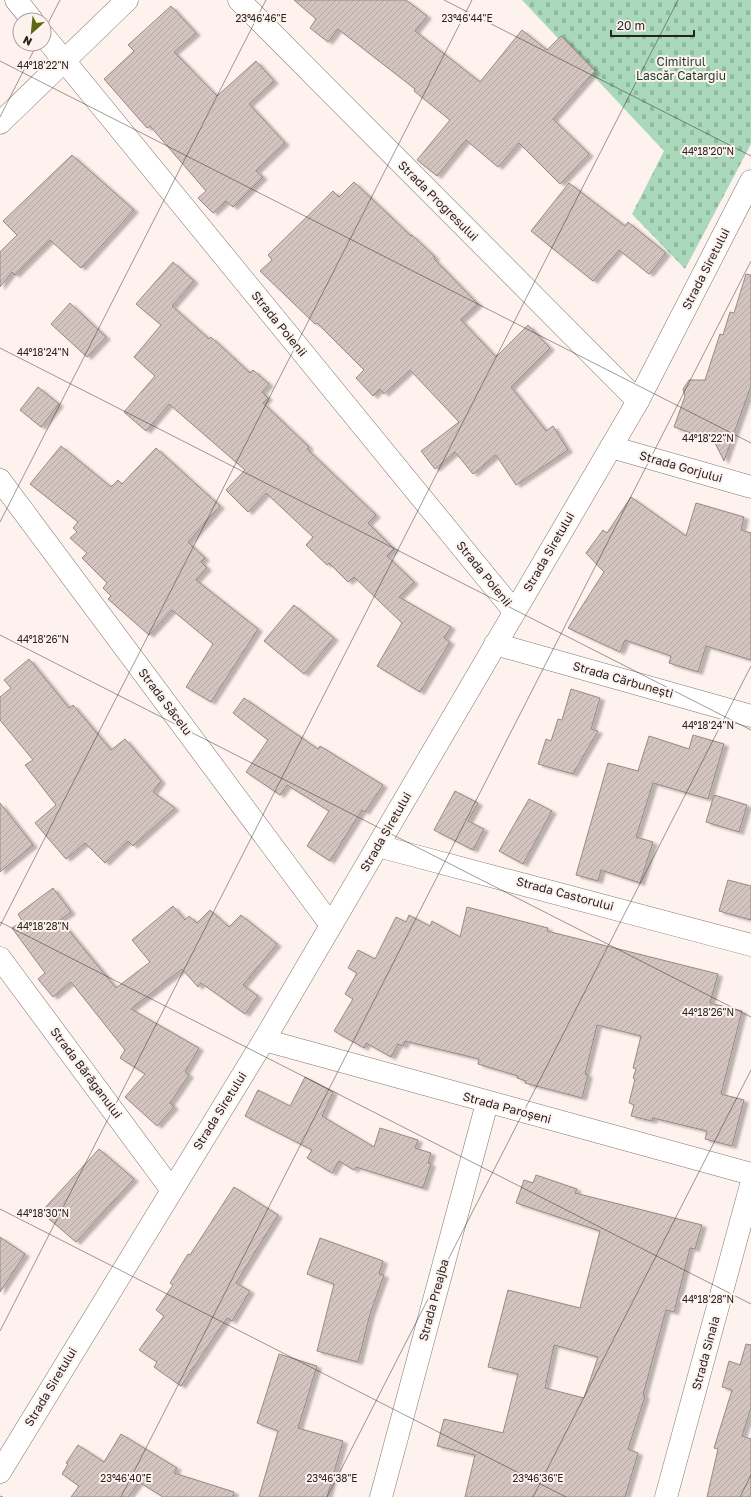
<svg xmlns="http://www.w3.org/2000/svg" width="751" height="1497" font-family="'Golos Text',sans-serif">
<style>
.cemetery{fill:url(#cemetery-stones)}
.building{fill:url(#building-hatch);stroke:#988986;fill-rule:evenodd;filter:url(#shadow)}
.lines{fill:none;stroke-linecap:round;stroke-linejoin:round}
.street-casing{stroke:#81746f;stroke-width:23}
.secondary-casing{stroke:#81746f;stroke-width:23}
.street{stroke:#fff;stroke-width:22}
.secondary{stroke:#fff;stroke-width:22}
.ticks{fill:none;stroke:#282321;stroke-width:1;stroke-opacity:0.45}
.labels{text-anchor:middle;stroke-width:4;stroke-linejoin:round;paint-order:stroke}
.park-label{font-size:12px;fill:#1a3c29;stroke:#fef2ee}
.street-label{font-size:12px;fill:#282321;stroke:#fef2ee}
.ticks-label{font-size:10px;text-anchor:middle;fill:#282321;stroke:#fef2ee;stroke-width:4;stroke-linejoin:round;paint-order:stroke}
</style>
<defs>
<pattern id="cemetery-stones" width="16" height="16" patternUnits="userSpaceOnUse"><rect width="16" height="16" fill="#a9d8bb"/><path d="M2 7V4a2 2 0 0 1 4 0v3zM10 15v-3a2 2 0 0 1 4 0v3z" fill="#91b9a0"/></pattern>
<pattern id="building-hatch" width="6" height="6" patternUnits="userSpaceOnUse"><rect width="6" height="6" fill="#d3c4c0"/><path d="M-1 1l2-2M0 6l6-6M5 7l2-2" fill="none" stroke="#b5a8a5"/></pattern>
<filter id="shadow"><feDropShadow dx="4.5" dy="2.5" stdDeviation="1" flood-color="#0004"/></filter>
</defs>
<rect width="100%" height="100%" fill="#fef2ee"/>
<path class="cemetery" d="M 522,0 L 751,0 L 751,144 L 685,269 L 632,214 L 664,151 Z"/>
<path class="building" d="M 294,0 L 406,0 L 427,16 L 415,31 L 480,82 L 522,30 L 547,50 L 561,36 L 595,71 L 553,119 L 589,154 L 560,184 L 519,143 L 498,167 L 466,140 L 437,176 L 417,160 L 450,120 L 414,91 L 415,89 L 338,29 L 328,42 L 310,28 L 316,19 Z
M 171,6 L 196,33 L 174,52 L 217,96 L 256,61 L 274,81 L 249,104 L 285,143 L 256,171 L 263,177 L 233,207 L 226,201 L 213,213 L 198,198 L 206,191 L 150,126 L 147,128 L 104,79 L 134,51 L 128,45 Z
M 72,155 L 134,210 L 81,268 L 50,240 L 15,275 L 12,272 L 0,287 L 0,252 L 17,235 L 3,221 Z
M 354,182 L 411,236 L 412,235 L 435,257 L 434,259 L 478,304 L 461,320 L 496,357 L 528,325 L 550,348 L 511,387 L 546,431 L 553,426 L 568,450 L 516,485 L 496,455 L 473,474 L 455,452 L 435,469 L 421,451 L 459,422 L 410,370 L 384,394 L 380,389 L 373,396 L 356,378 L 364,370 L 317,323 L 315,324 L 260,271 L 272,260 L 268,255 L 333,191 L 339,197 Z
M 569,183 L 625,226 L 628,222 L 666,253 L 649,274 L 619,250 L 593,281 L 531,231 Z
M 173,262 L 194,281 L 172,306 L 209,339 L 211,337 L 250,373 L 253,370 L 269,384 L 262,392 L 268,398 L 263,403 L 309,447 L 307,449 L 376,515 L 368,523 L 394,549 L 387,556 L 414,582 L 399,597 L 451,627 L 444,638 L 450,642 L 420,692 L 377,666 L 402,623 L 354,577 L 348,582 L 329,563 L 327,565 L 306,545 L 313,537 L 266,493 L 248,512 L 226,490 L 245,470 L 169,404 L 146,431 L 124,412 L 155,376 L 134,357 L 161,325 L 136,304 Z
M 746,274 L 751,275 L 751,386 L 724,461 L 714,441 L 674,427 L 685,396 L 683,389 L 689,380 L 705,380 L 720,334 L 723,335 L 730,312 L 734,313 Z
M 70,303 L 106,337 L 87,357 L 51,324 Z
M 38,387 L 59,404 L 41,427 L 20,410 Z
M 61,446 L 111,487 L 118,480 L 122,484 L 156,448 L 220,506 L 188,542 L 205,558 L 201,562 L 207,568 L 196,580 L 258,629 L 211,702 L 186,687 L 213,644 L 172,610 L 149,635 L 108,599 L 111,596 L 103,588 L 107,583 L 82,558 L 87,553 L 70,538 L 77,532 L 73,528 L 78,522 L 30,484 Z
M 631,497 L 686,536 L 696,503 L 744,517 L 741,530 L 751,533 L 751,660 L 706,646 L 698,672 L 669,663 L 671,656 L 625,640 L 620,652 L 568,628 L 604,572 L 586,553 L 603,530 L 607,533 Z
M 294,605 L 334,638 L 304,674 L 264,641 Z
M 29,659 L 69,708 L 73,705 L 111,750 L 125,739 L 161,781 L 153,792 L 175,808 L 133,846 L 128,841 L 105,863 L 85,843 L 66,859 L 35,823 L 56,805 L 25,765 L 33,760 L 0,720 L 0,697 L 11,688 L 4,680 Z
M 571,689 L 600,698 L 591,729 L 598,731 L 573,774 L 538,764 L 546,739 L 551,741 L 558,719 L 562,720 Z
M 244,698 L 318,749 L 320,746 L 383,785 L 365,812 L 362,810 L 330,861 L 307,846 L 329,811 L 287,785 L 280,795 L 246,772 L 268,740 L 233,713 Z
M 693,735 L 724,744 L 708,799 L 653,783 L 636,837 L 653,842 L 640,883 L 601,870 L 598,881 L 576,875 L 608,763 L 638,771 L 649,736 L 689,749 Z
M 455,791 L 478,803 L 468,821 L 484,829 L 473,850 L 434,830 Z
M 714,795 L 747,805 L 739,832 L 706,822 Z
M 529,799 L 552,811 L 523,864 L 499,851 Z
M 0,803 L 33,845 L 0,872 Z
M 728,880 L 751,886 L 751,920 L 719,911 Z
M 53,888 L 71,912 L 60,920 L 116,988 L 150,962 L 132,940 L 173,906 L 185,920 L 189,916 L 197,923 L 210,910 L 229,927 L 241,915 L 277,944 L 243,985 L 258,996 L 245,1014 L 201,983 L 198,987 L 182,969 L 131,1009 L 199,1048 L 185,1072 L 189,1075 L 170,1103 L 174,1107 L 157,1126 L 125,1097 L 145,1074 L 120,1058 L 125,1050 L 71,982 L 53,997 L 38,979 L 45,973 L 12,928 L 22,921 L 18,914 Z
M 467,907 L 548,928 L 547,931 L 718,974 L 710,1003 L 742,1011 L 721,1094 L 744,1100 L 732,1146 L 705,1139 L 707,1131 L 653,1118 L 652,1121 L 631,1116 L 634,1105 L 629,1103 L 635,1079 L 633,1078 L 636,1069 L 633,1068 L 641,1036 L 597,1025 L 585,1074 L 588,1075 L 582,1098 L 525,1083 L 526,1081 L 517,1078 L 518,1076 L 478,1064 L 479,1059 L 405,1041 L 403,1046 L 398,1044 L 391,1057 L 366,1043 L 364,1048 L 334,1031 L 353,999 L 345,994 L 357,973 L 348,968 L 358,950 L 375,959 L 396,917 L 406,922 L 409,915 L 430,926 L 432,921 L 460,937 Z
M 305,1077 L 333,1092 L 322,1116 L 374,1147 L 380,1128 L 418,1140 L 415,1148 L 431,1153 L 428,1163 L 431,1164 L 423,1188 L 356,1167 L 354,1170 L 339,1161 L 332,1173 L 307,1158 L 312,1150 L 245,1116 L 258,1090 L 290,1106 Z
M 99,1149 L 134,1179 L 76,1242 L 41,1212 Z
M 536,1175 L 577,1189 L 575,1193 L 702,1225 L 695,1249 L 690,1248 L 674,1312 L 666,1310 L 643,1395 L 645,1396 L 628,1449 L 638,1453 L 625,1497 L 465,1497 L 475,1455 L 437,1446 L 444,1419 L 503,1433 L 518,1374 L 488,1367 L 508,1290 L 580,1308 L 600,1231 L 516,1203 L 524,1180 L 533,1183 ZM 554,1345 L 598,1357 L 584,1398 L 545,1388 Z
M 234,1187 L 278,1215 L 236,1283 L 250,1291 L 232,1321 L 227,1318 L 181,1386 L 154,1367 L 157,1362 L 139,1350 L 164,1316 L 156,1310 L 173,1285 L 170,1283 L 188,1254 L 190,1255 Z
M 0,1237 L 25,1254 L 0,1292 Z
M 320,1238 L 383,1261 L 379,1274 L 384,1275 L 370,1314 L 358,1362 L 317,1351 L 334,1284 L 307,1274 Z
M 746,1344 L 751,1345 L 751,1408 L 742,1436 L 751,1439 L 751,1497 L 707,1497 L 718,1449 L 714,1448 L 732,1390 L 722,1387 L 729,1361 L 740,1365 Z
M 279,1354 L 317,1366 L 298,1428 L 343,1441 L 327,1497 L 259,1497 L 278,1431 L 257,1423 Z
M 121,1434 L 177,1468 L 174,1473 L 234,1492 L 233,1497 L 163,1497 L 139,1482 L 128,1497 L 71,1497 L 79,1486 L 62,1474 L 68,1464 L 66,1463 L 78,1445 L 104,1462 Z"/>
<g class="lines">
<defs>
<path id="street" d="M 16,0 L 32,20
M 239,0 L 638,401
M 44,36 L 514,611
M 0,123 L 127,0
M 611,447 L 751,487
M 0,480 L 331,925
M 495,644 L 751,716
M 378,846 L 751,945
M 0,958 L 171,1189
M 264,1040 L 751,1174
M 381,1497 L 487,1103
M 666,1497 L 751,1185"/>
<path id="secondary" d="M 0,1472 L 264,1040 L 638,401 L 751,181"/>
</defs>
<use href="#street" class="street-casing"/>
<use href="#secondary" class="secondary-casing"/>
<use href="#street" class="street"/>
<use href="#secondary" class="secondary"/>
</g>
<path class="ticks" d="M 444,0 L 751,156M 44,31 L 60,0M 0,61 L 751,443M 0,117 L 37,44M 0,348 L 751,730M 0,522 L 266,0M 0,635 L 751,1017M 0,922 L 751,1304M 0,926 L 472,0M 0,1209 L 566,1497M 0,1331 L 678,0M 0,1496 L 3,1497M 121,1497 L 751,261M 327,1497 L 751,666M 533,1497 L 751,1070M 740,1497 L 751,1475"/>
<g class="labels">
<g class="park-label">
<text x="681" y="66">Cimitirul<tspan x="681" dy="14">Lascăr Catargiu</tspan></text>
</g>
<g class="street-label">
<text transform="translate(438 201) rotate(45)" y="4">Strada Progresului</text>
<text transform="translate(706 269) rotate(-63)" y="4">Strada Siretului</text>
<text transform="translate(279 324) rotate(51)" y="4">Strada Poienii</text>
<text transform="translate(681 467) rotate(16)" y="4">Strada Gorjului</text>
<text transform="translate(549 552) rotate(-60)" y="4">Strada Siretului</text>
<text transform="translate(484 574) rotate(51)" y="4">Strada Poienii</text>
<text transform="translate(623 680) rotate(16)" y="4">Strada Cărbunești</text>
<text transform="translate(165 702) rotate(53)" y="4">Strada Săcelu</text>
<text transform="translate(386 832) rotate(-60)" y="4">Strada Siretului</text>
<text transform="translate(565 894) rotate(15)" y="4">Strada Castorului</text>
<text transform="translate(86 1073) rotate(53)" y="4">Strada Bărăganului</text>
<text transform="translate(507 1108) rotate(15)" y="4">Strada Paroșeni</text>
<text transform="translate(220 1111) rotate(-58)" y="4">Strada Siretului</text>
<text transform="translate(434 1300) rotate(-75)" y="4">Strada Preajba</text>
<text transform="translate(706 1353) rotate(-75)" y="4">Strada Sinaia</text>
<text transform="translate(51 1387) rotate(-59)" y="4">Strada Siretului</text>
</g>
</g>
<g class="ticks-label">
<text x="261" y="22">23°46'46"E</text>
<text x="467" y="22">23°46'44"E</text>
<text x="43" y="69">44°18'22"N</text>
<text x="708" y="155">44°18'20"N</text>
<text x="43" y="356">44°18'24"N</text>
<text x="708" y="442">44°18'22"N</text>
<text x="43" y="643">44°18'26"N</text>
<text x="708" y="729">44°18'24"N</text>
<text x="43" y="930">44°18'28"N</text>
<text x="708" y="1016">44°18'26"N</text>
<text x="43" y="1217">44°18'30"N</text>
<text x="708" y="1303">44°18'28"N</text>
<text x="126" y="1482">23°46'40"E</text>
<text x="332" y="1482">23°46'38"E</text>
<text x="538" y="1482">23°46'36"E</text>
</g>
<g transform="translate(32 32) rotate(207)"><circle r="19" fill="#fef2ee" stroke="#a89f9c"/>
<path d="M0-3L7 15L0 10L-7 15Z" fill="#5c6910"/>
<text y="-6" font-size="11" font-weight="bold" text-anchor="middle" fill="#282321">N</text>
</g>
<path d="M611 30v6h83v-6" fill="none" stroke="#282321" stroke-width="2"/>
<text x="617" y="30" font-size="12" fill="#282321" stroke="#fef2ee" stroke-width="3" paint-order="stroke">20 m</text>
</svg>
